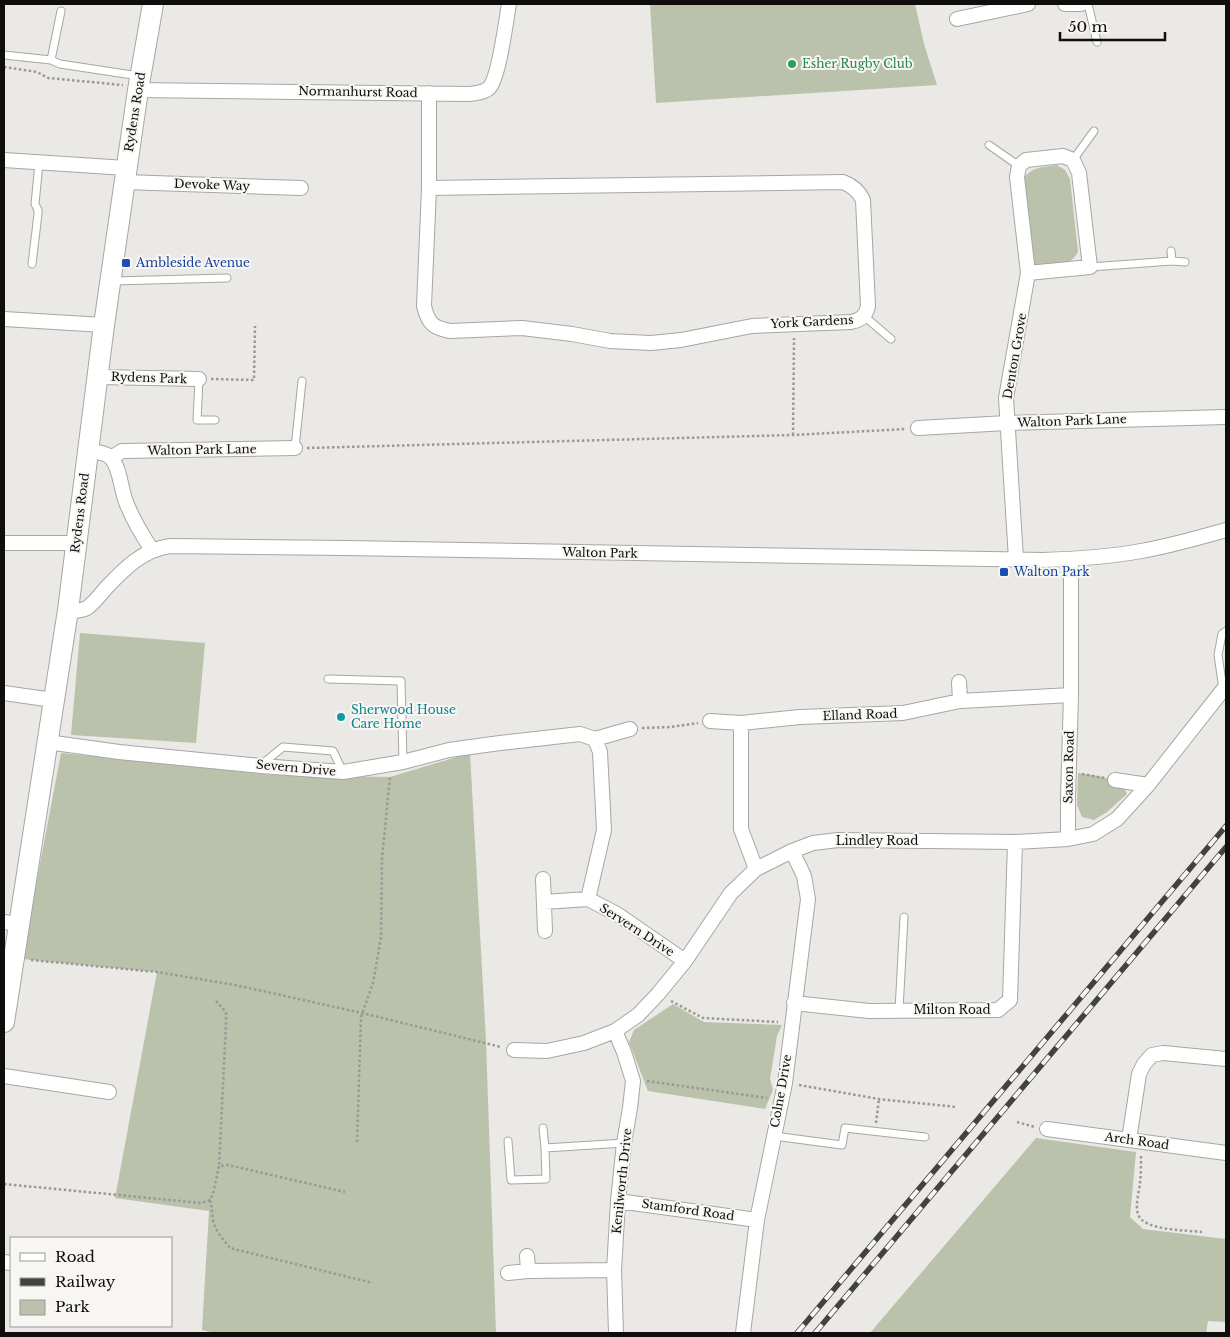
<svg xmlns="http://www.w3.org/2000/svg" width="1230" height="1337" font-family="'Libre Baskerville',serif">
<style>
.green{fill:#bac2ac}
.lines{fill:none;stroke-linecap:round;stroke-linejoin:round}
.lane-casing{stroke:#a7a6a3;stroke-width:9}
.street-casing{stroke:#a7a6a3;stroke-width:16}
.secondary-casing{stroke:#a7a6a3;stroke-width:22}
.path{stroke:#999895;stroke-width:2.5;stroke-dasharray:2.5 2.5;stroke-linecap:butt}
.lane{stroke:#fff;stroke-width:7}
.street{stroke:#fff;stroke-width:14}
.secondary{stroke:#fff;stroke-width:20}
.rail-casing{stroke:#434241;stroke-width:5.5}
.rail{stroke:#f7f6f3;stroke-width:4;stroke-dasharray:11;stroke-linecap:butt}
.leisure-dot{fill:#2e9e5b;stroke:#f7f6f3;stroke-width:2}
.transit-dot{fill:#1a4fb4;stroke:#f7f6f3;stroke-width:2}
.culture-dot{fill:#0f9aa8;stroke:#f7f6f3;stroke-width:2}
.labels{text-anchor:middle;stroke-width:4;stroke-linejoin:round;paint-order:stroke}
.leisure-label{font-size:12px;fill:#27864d;stroke:#f7f6f3;text-anchor:start}
.street-label{font-size:12px;fill:#0f0e0d;stroke:#f7f6f3}
.transit-label{font-size:12px;fill:#164399;stroke:#f7f6f3;text-anchor:start}
.culture-label{font-size:12px;fill:#0d838f;stroke:#f7f6f3;text-anchor:start}
</style>
<rect width="100%" height="100%" fill="#eae9e6"/>
<path class="green" d="M 650,4 L 915,4 L 924,44 L 937,85 L 656,103 Z
M 1057,165 L 1065,170 L 1070,179 L 1078,252 C 1068,270 1052,265 1034,266 L 1021,183 C 1030,166 1040,168 1057,165 Z
M 80,633 L 205,643 L 196,743 L 71,735 Z
M 61,753 L 272,775 L 390,777 L 470,753 L 486,1041 L 496,1333 L 215,1333 L 202,1330 L 209,1211 L 115,1198 L 157,972 L 22,959 Z
M 1078,773 C 1094,776 1121,776 1127,794 L 1107,812 L 1094,820 L 1082,817 L 1077,805 Z
M 673,1004 L 704,1022 L 782,1025 L 777,1036 L 770,1079 L 773,1090 L 765,1109 L 648,1091 L 629,1042 L 634,1030 Z
M 1036,1138 L 1136,1152 L 1130,1217 L 1143,1229 L 1226,1239 L 1226,1322 L 1208,1321 L 1206,1333 L 870,1333 Z"/>
<g class="lines">
<defs>
<path id="lane" d="M 1088,4 L 1097,42
M 4,55 L 51,60 L 60,64 L 139,76
M 51,60 L 61,11
M 989,145 L 1019,166
M 1073,160 L 1094,131
M 1171,251 L 1172,261
M 32,264 L 38,214 L 38,210 L 35,204 L 39,163
M 1090,267 L 1172,261 L 1185,262
M 113,281 L 227,278
M 864,316 L 891,339
M 199,379 L 197,420 L 215,420
M 295,448 L 302,381
M 328,679 L 401,681 L 403,762
M 1223,689 L 1218,655 L 1222,634 L 1226,631
M 261,765 L 283,747 L 333,751 L 343,772
M 899,1010 L 904,917
M 543,1128 L 545,1148
M 774,1136 L 842,1145 L 845,1128 L 925,1137
M 508,1141 L 511,1180 L 546,1179 L 545,1148 L 624,1143"/>
<path id="street" d="M 1065,4 L 1081,4
M 957,19 L 1028,4
M 138,90 L 470,94 C 476,93 484,93 489,88 C 499,78 506,21 509,4
M 429,93 L 429,188 L 424,306 C 428,323 433,328 450,331 L 522,328 L 572,334 L 610,341 L 651,343 L 681,340 L 752,326 L 851,322 C 861,320 866,316 868,306 L 863,200 C 859,191 853,186 843,182 L 429,188
M 4,160 L 126,168
M 124,182 L 301,188
M 4,319 L 104,325
M 98,377 L 199,379
M 918,428 L 1007,423 L 1226,417
M 89,451 C 95,452 106,452 111,458 C 120,467 121,490 126,502 C 133,520 142,535 152,550
M 111,458 L 122,451 L 295,448
M 4,543 L 77,543
M 1016,559 L 1006,398 L 1028,273 L 1017,177 L 1019,166 L 1026,160 L 1063,156 L 1073,160 L 1079,173 L 1090,267 L 1028,273
M 68,610 C 74,611 81,611 87,608 C 94,603 100,595 106,588 C 124,569 142,550 170,546 L 345,548 L 1042,560 C 1075,559 1109,557 1141,551 C 1170,546 1198,538 1226,530
M 4,693 L 53,700
M 960,701 L 1071,695
M 710,721 L 741,723 L 741,829 L 756,869
M 741,723 L 800,717 L 903,713 L 960,701 L 959,682
M 47,742 L 119,752 L 261,766 L 343,772 L 403,762 L 449,750 L 500,743 L 580,734 L 595,739 L 630,729
M 1115,780 L 1148,785
M 1068,839 L 1068,798 L 1071,695 L 1071,559
M 543,879 L 545,931
M 588,899 L 604,830 L 600,752 L 595,739
M 544,902 L 588,899 L 617,914 L 685,961
M 4,922 L 19,924
M 794,1003 L 869,1011 L 998,1010 L 1010,1000 L 1015,842
M 615,1031 L 624,1052 L 633,1081 L 630,1108 L 624,1143 L 618,1201 L 614,1270 L 616,1333
M 514,1050 L 547,1051 L 584,1043 L 615,1031 L 638,1015 L 658,994 L 685,961 L 731,893 L 756,869 L 792,851 L 813,843 L 838,840 L 1015,842 L 1068,839 L 1093,834 L 1117,819 L 1148,785 L 1226,686
M 4,1076 L 109,1092
M 1047,1129 L 1226,1153
M 1129,1140 L 1139,1074 L 1144,1064 L 1152,1055 L 1163,1053 L 1226,1059
M 618,1201 L 757,1220
M 527,1256 L 528,1271 L 614,1270
M 4,1262 L 11,1263
M 508,1273 L 528,1271
M 743,1333 L 757,1220 L 785,1083 L 808,899 L 804,876 L 792,851"/>
<path id="secondary" d="M 4,1022 L 68,610 L 104,325 L 138,90 L 153,4"/>
</defs>
<use href="#lane" class="lane-casing"/>
<use href="#street" class="street-casing"/>
<use href="#secondary" class="secondary-casing"/>
<path class="path" d="M 4,67 L 37,72 L 48,78 L 123,85
M 211,379 L 254,380 L 255,326
M 793,435 L 794,338
M 307,448 L 793,435 L 906,429
M 642,728 L 671,727 L 698,723
M 1082,774 L 1104,778
M 31,960 L 157,972 L 235,985 L 362,1013 L 501,1047
M 216,1001 L 226,1012 L 226,1025 L 219,1166
M 671,1001 L 703,1018 L 778,1022
M 647,1081 L 767,1098
M 799,1085 L 879,1099 L 956,1107
M 1017,1122 L 1035,1127
M 876,1123 L 879,1099
M 357,1142 L 361,1017 L 373,983 L 381,937 L 382,859 L 390,777
M 1141,1156 C 1141,1165 1141,1174 1140,1183 C 1139,1192 1135,1205 1138,1214 C 1143,1231 1187,1230 1202,1232
M 4,1184 L 201,1203 L 210,1200 L 213,1194 L 219,1166 L 228,1165 L 345,1192
M 210,1200 C 212,1207 212,1213 213,1220 C 215,1231 224,1240 230,1248 L 373,1283"/>
<use href="#lane" class="lane"/>
<use href="#street" class="street"/>
<use href="#secondary" class="secondary"/>
<defs>
<path id="rail" d="M 797,1333 L 1226,826
M 815,1333 L 1226,847"/>
</defs>
<use href="#rail" class="rail-casing"/>
<use href="#rail" class="rail"/>
</g>
<circle class="leisure-dot" cx="792" cy="64" r="5"/>
<g class="transit-dot">
<rect x="121" y="258" width="10" height="10" rx="2.5"/>
<rect x="999" y="567" width="10" height="10" rx="2.5"/>
</g>
<circle class="culture-dot" cx="341" cy="717" r="5"/>
<g class="labels">
<g class="leisure-label">
<text x="802" y="68">Esher Rugby Club</text>
</g>
<g class="street-label">
<text transform="translate(358 92) rotate(1)" y="4">Normanhurst Road</text>
<text transform="translate(135 112) rotate(-81)" y="4">Rydens Road</text>
<text transform="translate(212 185) rotate(2)" y="4">Devoke Way</text>
<text transform="translate(812 322) rotate(-3)" y="4">York Gardens</text>
<text transform="translate(1015 356) rotate(-80)" y="4">Denton Grove</text>
<text transform="translate(149 378) rotate(2)" y="4">Rydens Park</text>
<text transform="translate(1072 421) rotate(-2)" y="4">Walton Park Lane</text>
<text transform="translate(202 450) rotate(-1)" y="4">Walton Park Lane</text>
<text transform="translate(80 513) rotate(-83)" y="4">Rydens Road</text>
<text transform="translate(600 553) rotate(1)" y="4">Walton Park</text>
<text transform="translate(860 715) rotate(-2)" y="4">Elland Road</text>
<text transform="translate(1069 767) rotate(-89)" y="4">Saxon Road</text>
<text transform="translate(296 768) rotate(5)" y="4">Severn Drive</text>
<text x="877" y="845">Lindley Road</text>
<text transform="translate(637 930) rotate(33)" y="4">Servern Drive</text>
<text x="952" y="1014">Milton Road</text>
<text transform="translate(781 1091) rotate(-80)" y="4">Colne Drive</text>
<text transform="translate(1137 1141) rotate(8)" y="4">Arch Road</text>
<text transform="translate(622 1181) rotate(-84)" y="4">Kenilworth Drive</text>
<text transform="translate(688 1210) rotate(8)" y="4">Stamford Road</text>
</g>
<g class="transit-label">
<text x="136" y="267">Ambleside Avenue</text>
<text x="1014" y="576">Walton Park</text>
</g>
<g class="culture-label">
<text x="351" y="714">Sherwood House<tspan x="351" dy="14">Care Home</tspan></text>
</g>
</g>
<rect width="1230" height="1337" fill="none" stroke="#0f0e0d" stroke-width="10"/>
<rect x="10" y="1237" width="162" height="90" fill="#f7f6f3" stroke="#9a9997"/>
<rect x="20" y="1253" width="25" height="8" fill="#ffffff" stroke="#9a9997"/>
<text x="55" y="1262" font-size="15" fill="#0f0e0d">Road</text>
<rect x="20" y="1278" width="25" height="8" fill="#434241" stroke="#9a9997"/>
<text x="55" y="1287" font-size="15" fill="#0f0e0d">Railway</text>
<rect x="20" y="1300" width="25" height="15" fill="#bac2ac" stroke="#9a9997"/>
<text x="55" y="1312" font-size="15" fill="#0f0e0d">Park</text>
<path d="M1060 32v8h105v-8" fill="none" stroke="#0f0e0d" stroke-width="2.5"/>
<text x="1068" y="32" font-size="15" fill="#0f0e0d" stroke="#f7f6f3" stroke-width="4" paint-order="stroke">50 m</text>
</svg>
